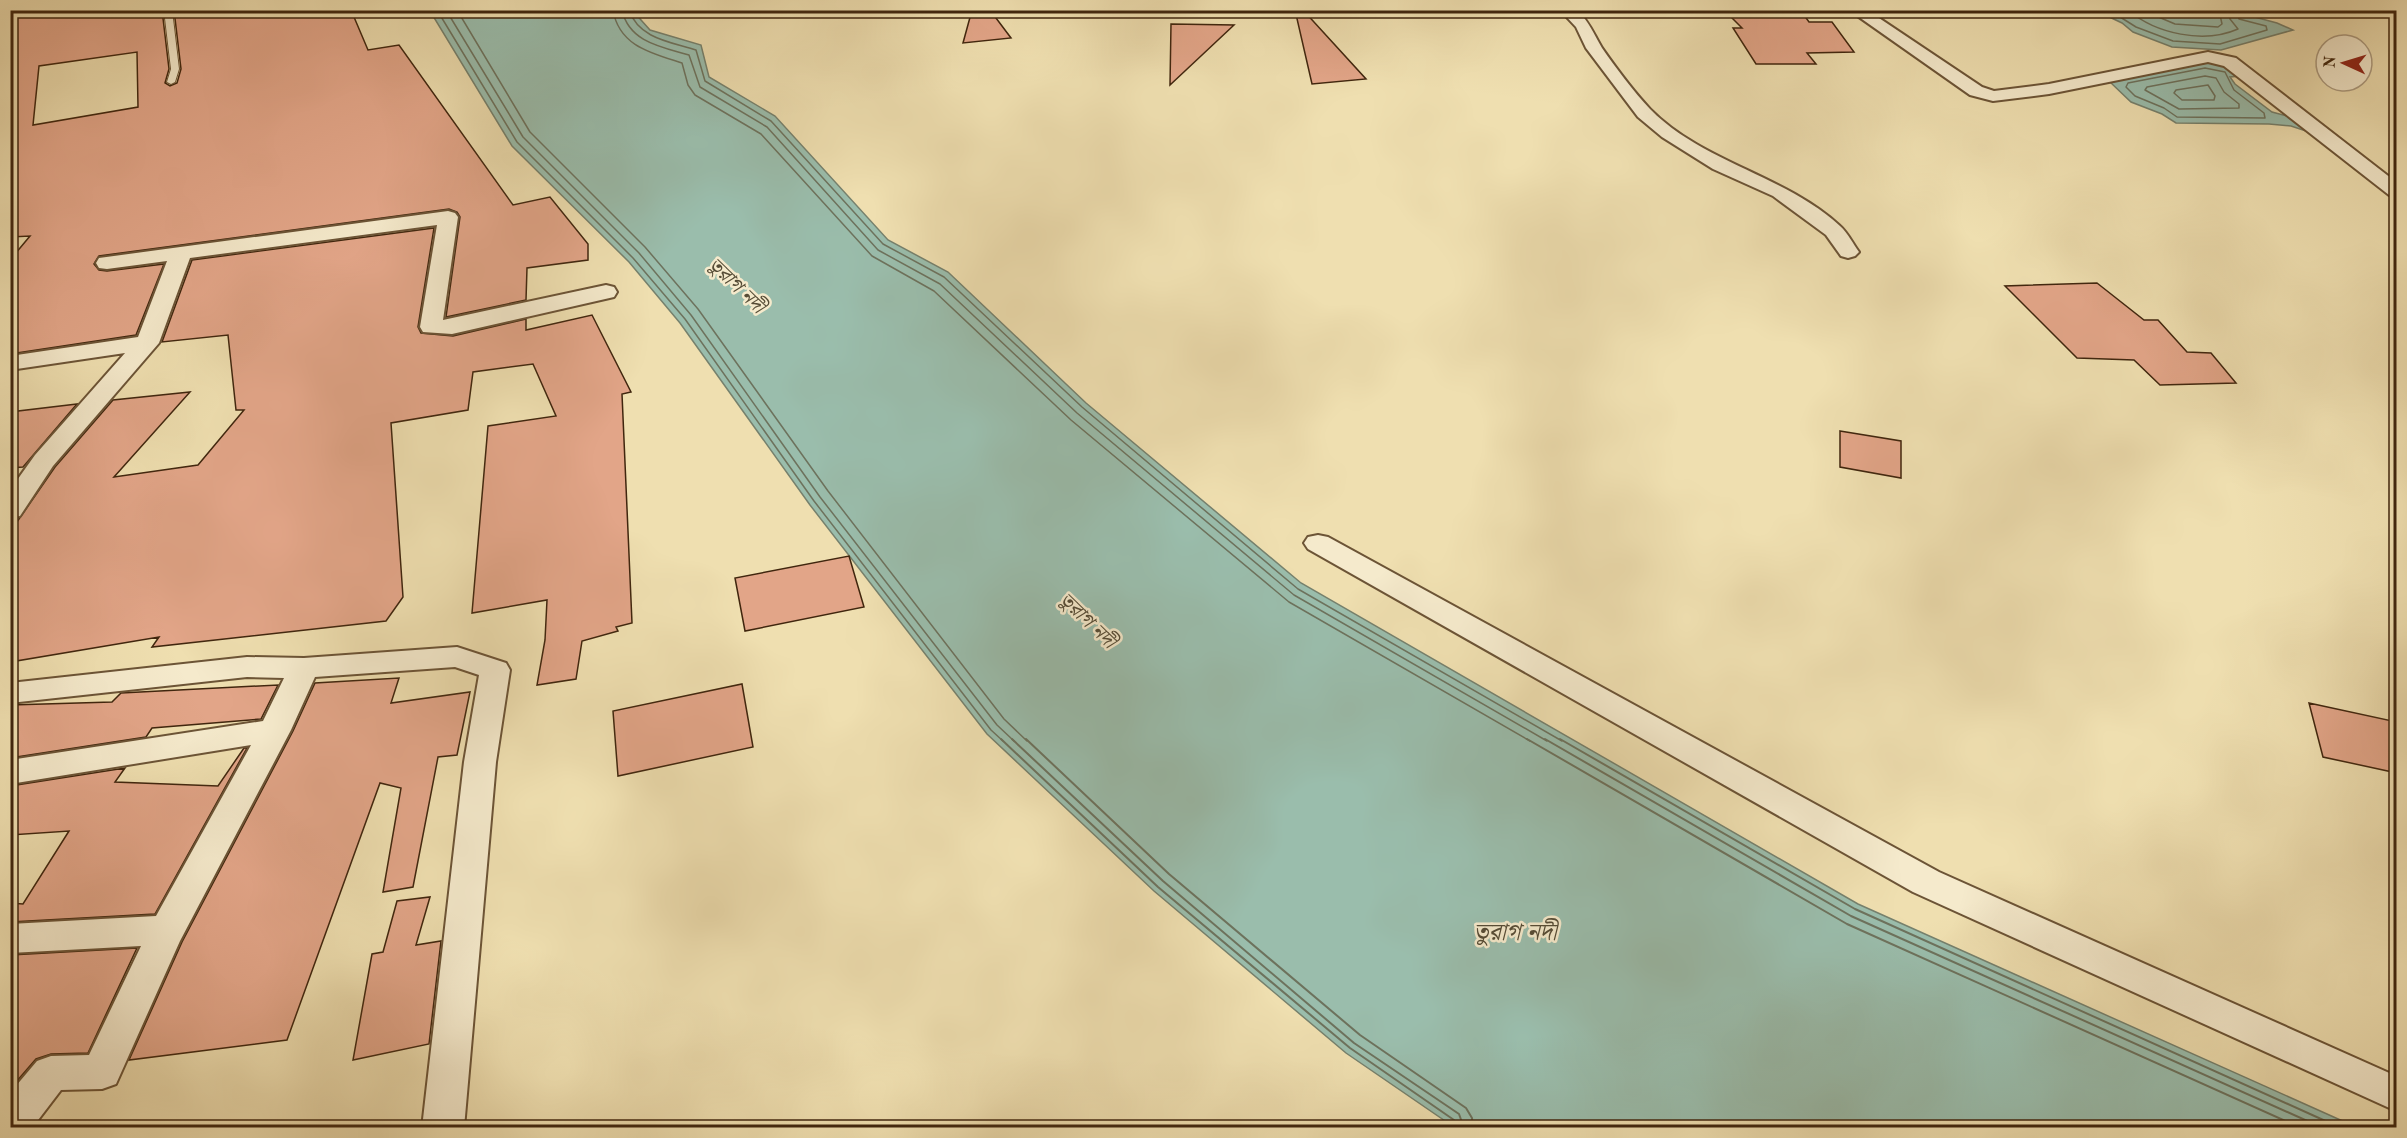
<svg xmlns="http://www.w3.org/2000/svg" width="2407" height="1138" font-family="'Old Standard TT','Noto Serif Bengali',serif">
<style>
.water{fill:#9abdac;stroke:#76816d;stroke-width:1.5}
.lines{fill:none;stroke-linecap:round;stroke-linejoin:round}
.shore-far1{stroke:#6d725d;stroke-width:1.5}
.shore{stroke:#6d725d;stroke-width:2}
.building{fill:#e2a588;stroke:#40260e;stroke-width:1.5;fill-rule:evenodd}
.service-casing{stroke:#6c5436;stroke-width:2}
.minor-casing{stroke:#6c5436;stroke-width:4}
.service{fill:#f5eacc;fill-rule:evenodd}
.minor{fill:#f5eacc;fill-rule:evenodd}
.labels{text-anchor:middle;stroke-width:5;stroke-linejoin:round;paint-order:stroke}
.water-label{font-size:20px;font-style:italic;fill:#564c36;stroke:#f5eacc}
.near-water-label{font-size:24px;font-style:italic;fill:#564c36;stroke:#f5eacc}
</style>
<rect width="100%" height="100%" fill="#efdfb0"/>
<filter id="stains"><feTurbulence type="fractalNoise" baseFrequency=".00333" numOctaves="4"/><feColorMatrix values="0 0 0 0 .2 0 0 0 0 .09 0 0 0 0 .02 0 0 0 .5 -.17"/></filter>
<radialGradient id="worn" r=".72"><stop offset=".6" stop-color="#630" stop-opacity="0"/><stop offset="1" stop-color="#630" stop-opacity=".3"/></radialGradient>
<path class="water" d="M 430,11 L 633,11 L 650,30 L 701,45 L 709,77 L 775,116 L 888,240 L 948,272 L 1086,403 L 1301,583 L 1858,904 L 2356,1127 L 1454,1127 L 1346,1053 L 1154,891 L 987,734 L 810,505 L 680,323 L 629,262 L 512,146 Z
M 2102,11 L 2232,11 L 2277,23 L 2293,30 L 2221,50 L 2172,47 L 2133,32 L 2122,23 L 2099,12 Z
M 2205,62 L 2229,66 L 2242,76 L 2230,77 L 2235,84 L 2272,112 L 2298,119 L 2315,130 L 2306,131 L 2291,126 L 2269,124 L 2176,123 L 2162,114 L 2131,102 L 2111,83 L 2118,79 Z"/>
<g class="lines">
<path class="shore-far1" d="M 437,10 L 517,142 L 633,258 L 685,319 L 814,501 L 991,730 L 1003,741
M 446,10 L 523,137 L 639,253 L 691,315 L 820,497 L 997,725 L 1014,741
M 457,10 L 530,132 L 645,247 L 698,309 L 828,491 L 1004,719 L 1027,741
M 613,10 C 619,46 651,53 682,63 L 688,85 L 695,95 L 761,134 L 872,256 L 934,291 L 1071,420 L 1289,602 L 1530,741
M 622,10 C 629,42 661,47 689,55 L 700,87 L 767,127 L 878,250 L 940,284 L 1077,413 L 1294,595 L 1547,741
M 629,10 C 639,39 671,42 696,50 L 705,81 L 771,121 L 883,244 L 944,277 L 1082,407 L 1298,589 L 1562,741
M 2109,10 L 2136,27 L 2173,41 L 2220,44 L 2267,30 L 2266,26 L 2239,19 L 2236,10
M 2128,10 C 2156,34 2204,44 2238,29 L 2230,19 L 2228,10
M 2142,10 L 2175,24 L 2218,27 L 2222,24 L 2219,10
M 2205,68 L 2225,72 L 2234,90 L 2264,113 L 2265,118 L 2177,117 L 2164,108 L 2135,96 L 2126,87 L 2128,83 Z
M 2205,76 L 2216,78 L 2224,92 L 2239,104 L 2239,108 L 2179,109 L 2145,90 L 2147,87 Z
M 2208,85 L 2215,96 L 2214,100 L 2182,100 L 2174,93 L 2176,90 Z"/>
<path class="shore" d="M 1001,739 L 1158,887 L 1350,1048 L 1454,1120 L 1457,1128
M 1012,739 L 1163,881 L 1354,1043 L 1459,1114 L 1464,1128
M 1026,739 L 1169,874 L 1360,1035 L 1466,1108 L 1472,1118 L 1473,1128
M 1527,739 L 1847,924 L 2301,1128
M 1545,739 L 1851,916 L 2323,1128
M 1560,739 L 1855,909 L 2341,1128"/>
</g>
<path class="building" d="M 10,10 L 162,10 L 169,69 L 165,83 L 170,86 L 177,83 L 181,69 L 174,10 L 351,10 L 368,50 L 399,45 L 513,205 L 550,197 L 588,244 L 588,260 L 527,268 L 526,300 L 446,317 L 460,217 L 457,212 L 449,209 L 99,256 L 94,264 L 99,270 L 107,271 L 164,264 L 136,335 L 10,354 L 10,260 L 30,236 L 10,237 ZM 137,52 L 138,107 L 33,125 L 39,66 Z
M 972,10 L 990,10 L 1011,38 L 963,43 Z
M 1295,10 L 1303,10 L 1366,79 L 1312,84 Z
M 1804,15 L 1809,22 L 1832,22 L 1854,52 L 1807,53 L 1816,64 L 1756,64 L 1733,28 L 1742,28 L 1731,17 Z
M 1171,24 L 1234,25 L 1170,85 Z
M 434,228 L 418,327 L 421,333 L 453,336 L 526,319 L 526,330 L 592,315 L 631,392 L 622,394 L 632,623 L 616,627 L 618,631 L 582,641 L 576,679 L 537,685 L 545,640 L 547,600 L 472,613 L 488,426 L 556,416 L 533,364 L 473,372 L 468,410 L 391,423 L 403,597 L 386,621 L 152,647 L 159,637 L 10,662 L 10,532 L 55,467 L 113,400 L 190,392 L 114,477 L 198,465 L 244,410 L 236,410 L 228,335 L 162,342 L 192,260 Z
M 2097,283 L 2144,320 L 2158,320 L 2187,352 L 2211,353 L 2236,383 L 2160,385 L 2134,360 L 2077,358 L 2005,286 Z
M 77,404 L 23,467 L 10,468 L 10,412 Z
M 1840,431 L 1901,441 L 1901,478 L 1840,467 Z
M 849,556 L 864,607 L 745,631 L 735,578 Z
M 399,678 L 391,703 L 470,692 L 457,755 L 438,757 L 413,887 L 383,892 L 401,788 L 380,783 L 287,1040 L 129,1060 L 182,942 L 293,731 L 315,683 Z
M 742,684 L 753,747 L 618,776 L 613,711 Z
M 278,685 L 261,719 L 152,728 L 146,737 L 10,758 L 10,705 L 112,702 L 121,693 Z
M 2309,703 L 2397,722 L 2397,773 L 2323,757 Z
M 244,748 L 247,748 L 155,914 L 10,922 L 10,903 L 23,904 L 69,831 L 10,835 L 10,786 L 125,768 L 115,782 L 218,786 Z
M 430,897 L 416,945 L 441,941 L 429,1044 L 353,1060 L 372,954 L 383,952 L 397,901 Z
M 137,948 L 88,1053 L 51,1054 L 36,1059 L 10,1089 L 10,955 Z"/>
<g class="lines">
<defs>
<path id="service" d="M 164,10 L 172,10 L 179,69 L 175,82 L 171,84 L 167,82 L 171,69 Z"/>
<path id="minor" d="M 1560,10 L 1577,10 C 1590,23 1593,33 1602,48 C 1616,68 1633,91 1650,109 C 1703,163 1785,175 1840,226 C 1848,233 1853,244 1859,252 L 1855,256 L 1848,258 L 1841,256 L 1826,235 L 1773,196 L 1713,169 L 1662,137 L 1638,117 L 1586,48 L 1576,27 Z
M 1849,10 L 1867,10 L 1982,87 L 1994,91 L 2049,84 L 2208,52 L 2236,58 L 2396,182 L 2396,197 L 2389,195 L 2224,66 L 2208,62 L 2049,94 L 1993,101 L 1970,95 Z
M 448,211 L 455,213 L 458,217 L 443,320 L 606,285 L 614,287 L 617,292 L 614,297 L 452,334 L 423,332 L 420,327 L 437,225 L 190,258 L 159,343 L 53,466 L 20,516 L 10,518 L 10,490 L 35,455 L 125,353 L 10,370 L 10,356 L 138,337 L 167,261 L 107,269 L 99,268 L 96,263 L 99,258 Z
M 1318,535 L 1328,537 L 1939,872 L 2396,1076 L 2396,1111 L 1913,892 L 1308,549 L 1304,543 L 1308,537 Z
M 457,647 L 506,663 L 510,670 L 496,762 L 464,1128 L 422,1128 L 464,762 L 479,675 L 455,667 L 315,677 L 291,730 L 180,941 L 116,1084 L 102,1089 L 61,1090 L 32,1128 L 10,1128 L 10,1093 L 37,1061 L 51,1056 L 89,1055 L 141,946 L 10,953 L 10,924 L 156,916 L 251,745 L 10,784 L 10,760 L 263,721 L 284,678 L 247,677 L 10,703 L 10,683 L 247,657 L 304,658 Z"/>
</defs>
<use href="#service" class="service-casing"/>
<use href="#minor" class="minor-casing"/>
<use href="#service" class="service"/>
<use href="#minor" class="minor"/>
</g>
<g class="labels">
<g class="water-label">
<text transform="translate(737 285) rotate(44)" y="7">তুরাগ নদী</text>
<text transform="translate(1088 620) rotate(44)" y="7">তুরাগ নদী</text>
</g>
<g class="near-water-label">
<text x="1515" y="940">তুরাগ নদী</text>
</g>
</g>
<rect width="2407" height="1138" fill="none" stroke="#efdfb0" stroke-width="36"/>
<rect x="12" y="12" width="2383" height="1114" fill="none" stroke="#40260e" stroke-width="3"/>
<rect x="18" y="18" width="2371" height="1102" fill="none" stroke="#40260e" stroke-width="1.5"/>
<g transform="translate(2344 63) rotate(274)"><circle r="28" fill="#f5eacc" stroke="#ad9c80" stroke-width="1.5"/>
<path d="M0-4.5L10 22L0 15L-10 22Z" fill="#8f2418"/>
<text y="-9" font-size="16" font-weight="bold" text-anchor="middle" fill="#40260e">N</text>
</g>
<rect width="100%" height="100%" filter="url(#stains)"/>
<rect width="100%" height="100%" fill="url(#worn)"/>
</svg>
